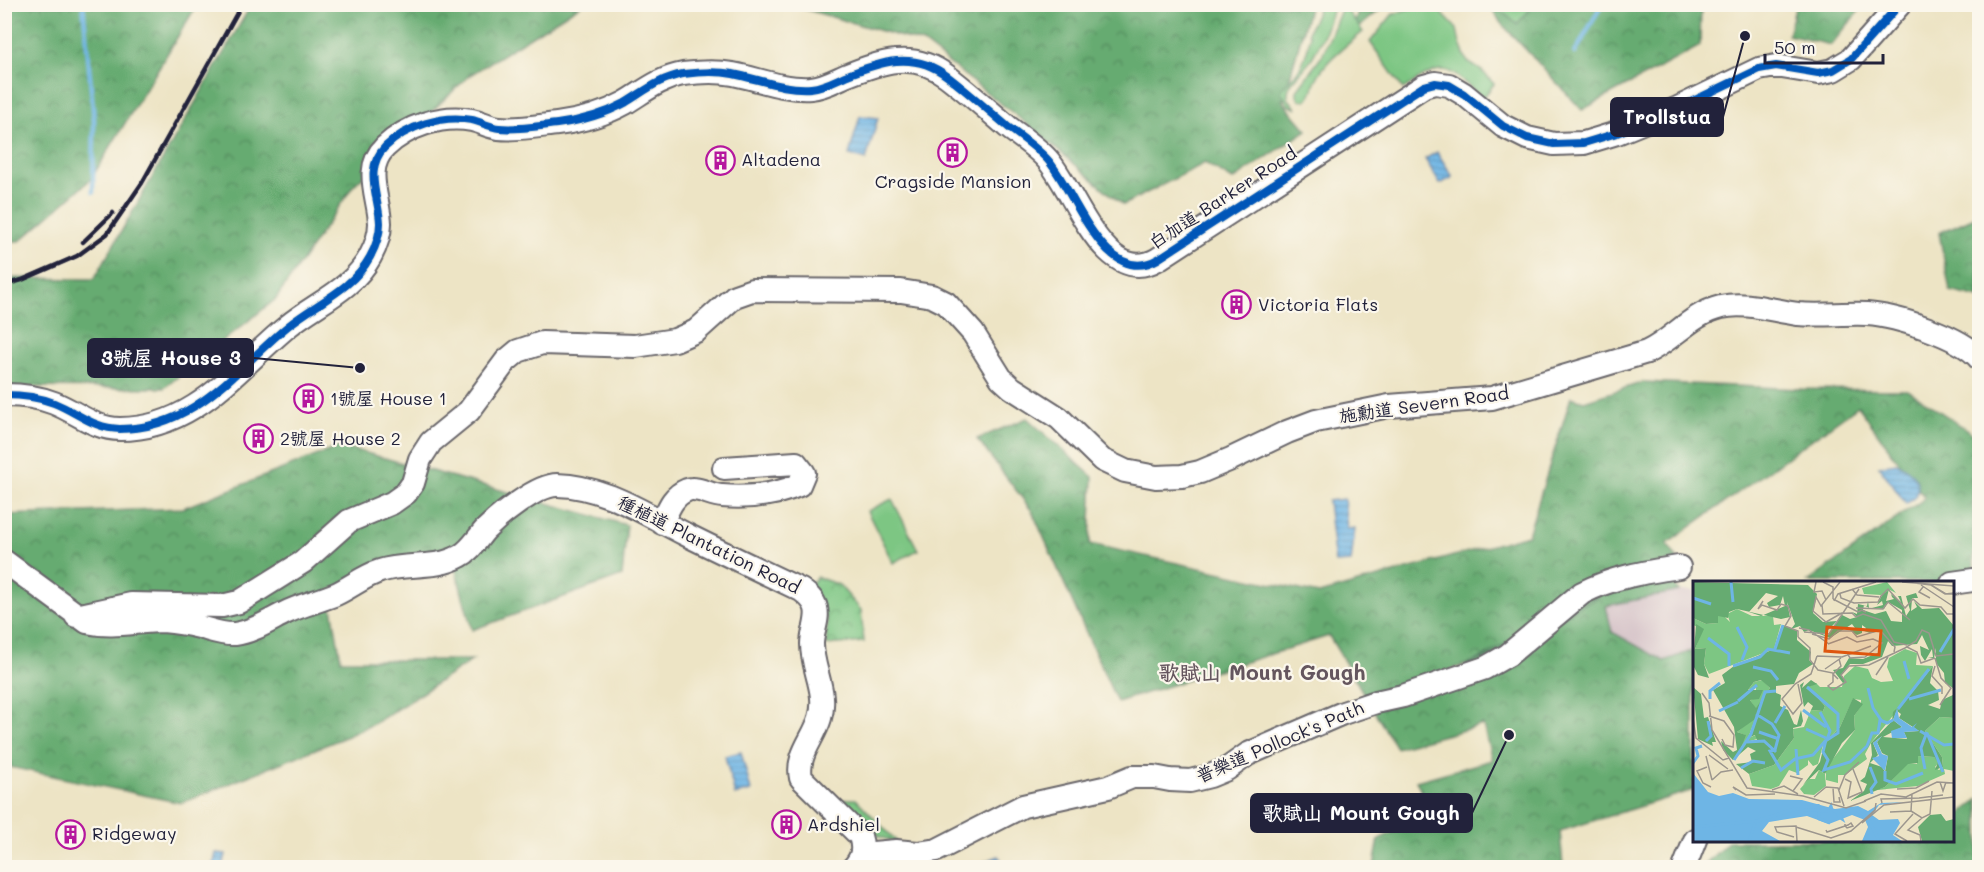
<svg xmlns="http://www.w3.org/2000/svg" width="1984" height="872" font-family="Mali,'LXGW WenKai TC',sans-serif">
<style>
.industrial{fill:#d2bec5}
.forest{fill:url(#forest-crowns);stroke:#446656;stroke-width:1.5}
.park{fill:url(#park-crowns);stroke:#50745f;stroke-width:1.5}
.garden{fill:#7dc683;stroke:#50745f;stroke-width:1.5}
.water{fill:url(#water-rules);stroke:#486c90;stroke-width:1.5}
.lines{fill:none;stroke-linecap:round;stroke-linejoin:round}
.stream{stroke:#6eb5e5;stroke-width:4.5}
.minor-casing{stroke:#69666b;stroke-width:26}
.minor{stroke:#fff;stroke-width:22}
.rail{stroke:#22223b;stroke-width:4.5}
.cycleway-casing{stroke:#fbf7ec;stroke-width:11}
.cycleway{stroke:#0057b8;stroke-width:8}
.labels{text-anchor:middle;stroke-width:4.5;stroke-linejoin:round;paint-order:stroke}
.poi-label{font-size:18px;fill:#22223b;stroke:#fbf7ec;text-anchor:start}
.street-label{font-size:18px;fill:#22223b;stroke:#fbf7ec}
.quarter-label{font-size:21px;font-weight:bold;fill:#65565e;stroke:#fbf7ec}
.inset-river{fill:none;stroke:#6eb5e5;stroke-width:3}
.inset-road{fill:none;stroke:#9c968e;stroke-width:1.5}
.view{fill:#de560e;fill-opacity:0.15;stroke:#de560e;stroke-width:3}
.inset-edge{fill:none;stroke:#22223b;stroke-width:3}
.leader{fill:none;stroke:#22223b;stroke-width:2}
.callout-dot{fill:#22223b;stroke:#fbf7ec;stroke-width:2}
.callout{fill:#22223b;stroke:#22223b;stroke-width:2}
.callout-label{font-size:20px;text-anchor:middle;font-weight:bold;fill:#fff}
</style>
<defs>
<pattern id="forest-crowns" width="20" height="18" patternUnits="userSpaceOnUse" patternTransform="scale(1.5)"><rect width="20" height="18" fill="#66ab71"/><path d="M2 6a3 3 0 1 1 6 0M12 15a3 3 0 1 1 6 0" fill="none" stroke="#548b5e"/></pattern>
<pattern id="park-crowns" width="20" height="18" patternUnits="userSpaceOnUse" patternTransform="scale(1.5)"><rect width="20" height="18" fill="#7dc683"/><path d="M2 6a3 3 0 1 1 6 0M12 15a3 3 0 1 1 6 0" fill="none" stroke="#66a06c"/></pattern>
<pattern id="water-rules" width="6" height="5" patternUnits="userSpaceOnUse" patternTransform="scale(1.5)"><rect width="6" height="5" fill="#6eb5e5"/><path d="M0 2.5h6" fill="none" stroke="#5a93bb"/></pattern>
</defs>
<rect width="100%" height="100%" fill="#fbf7ec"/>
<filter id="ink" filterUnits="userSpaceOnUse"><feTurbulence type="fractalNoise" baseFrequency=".0167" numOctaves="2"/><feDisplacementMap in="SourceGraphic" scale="12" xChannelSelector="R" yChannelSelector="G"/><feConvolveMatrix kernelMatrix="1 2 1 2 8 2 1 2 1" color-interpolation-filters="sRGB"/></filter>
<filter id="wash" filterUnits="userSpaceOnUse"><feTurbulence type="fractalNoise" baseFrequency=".008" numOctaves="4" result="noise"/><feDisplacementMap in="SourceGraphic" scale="24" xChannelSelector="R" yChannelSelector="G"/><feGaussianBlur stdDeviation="1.35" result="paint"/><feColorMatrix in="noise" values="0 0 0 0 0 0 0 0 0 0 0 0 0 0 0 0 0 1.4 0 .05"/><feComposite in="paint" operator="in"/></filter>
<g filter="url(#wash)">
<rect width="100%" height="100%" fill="#ede4c5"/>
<path class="industrial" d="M 1679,591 L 1694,591 L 1694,650 L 1664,661 L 1612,632 L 1606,605 Z"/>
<path class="forest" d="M 984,4 L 1310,5 L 1283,102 L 1307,130 L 1233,180 L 1205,163 L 1123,205 L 1027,124 L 923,43 L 790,5 L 941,5 L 970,18 Z
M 4,5 L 197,5 L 91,179 L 20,241 L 5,241 Z
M 251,5 L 581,5 L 470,75 L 353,186 L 276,299 L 164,388 L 5,387 L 5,278 L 94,279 Z
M 1360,5 L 1386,5 L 1351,34 Z
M 1490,5 L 1701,5 L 1700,46 L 1582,110 L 1500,22 Z
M 1796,5 L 1796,4 L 1864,5 L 1831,45 L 1788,35 Z
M 1979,215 L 1979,298 L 1950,291 L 1939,233 Z
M 1644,382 L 1801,389 L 1908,390 L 1979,438 L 1979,451 L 1973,457 L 1974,574 L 1936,582 L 1808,582 L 1925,498 L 1858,406 L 1667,544 L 1679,561 L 1650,565 L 1505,651 L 1367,699 L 1329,636 L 1117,702 L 1032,511 L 977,439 L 1027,418 L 1093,477 L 1090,544 L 1319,594 L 1528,535 L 1571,397 L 1584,401 Z
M 341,446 L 627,525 L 622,576 L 472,630 L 452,556 L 329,590 L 341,660 L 473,660 L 375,723 L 343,738 L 181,803 L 5,766 L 5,515 L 183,508 Z
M 1666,575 L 1679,591 L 1606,606 L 1612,632 L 1664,661 L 1694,650 L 1694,790 L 1560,831 L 1563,867 L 1370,868 L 1374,866 L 1379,839 L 1424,818 L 1427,801 L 1416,781 L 1492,760 L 1483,725 L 1396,748 L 1373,709 L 1405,702 L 1586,598 Z
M 1979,799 L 1979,867 L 1702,867 L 1729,841 L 1952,840 L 1953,820 Z"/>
<path class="park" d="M 817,577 L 839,585 L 861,610 L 864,642 L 826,645 L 827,620 L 809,587 Z"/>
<path class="garden" d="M 1320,5 L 1334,5 C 1327,27 1319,52 1303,70 C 1295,79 1286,85 1288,98 L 1297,109 L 1288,105 L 1281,91 C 1285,83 1291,79 1297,72 C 1305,62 1308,49 1310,36 L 1308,32 Z
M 1343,5 L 1363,32 C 1347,45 1325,60 1316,80 C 1313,87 1313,95 1306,100 L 1300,100 L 1297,96 L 1297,90 L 1322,56 Z
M 1420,5 L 1433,5 L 1438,9 L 1457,29 L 1460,44 L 1467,61 L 1482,71 L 1494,84 L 1483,98 C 1443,65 1449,60 1403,89 L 1370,42 L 1393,14 Z
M 1494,5 L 1534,5 L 1517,24 Z
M 892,499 L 918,550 L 893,563 L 867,511 Z
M 847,799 L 856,799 L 898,843 L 881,837 L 870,830 L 867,832 L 836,804 Z"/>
<path class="water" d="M 860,116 L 878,118 L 866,160 L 849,155 Z
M 1437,152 L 1453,177 L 1440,184 L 1425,159 Z
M 1896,463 C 1915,470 1928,491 1906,504 L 1879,466 Z
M 1344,499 L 1347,529 L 1355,528 L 1351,562 L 1335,563 L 1328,501 Z
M 741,752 L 751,791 L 735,795 L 725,756 Z
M 216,853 L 226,854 L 223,867 L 213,867 Z
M 999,856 L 1004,867 L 986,867 L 984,862 Z"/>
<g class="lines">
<path class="stream" d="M 83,4 L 94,120 L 93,192
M 1575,53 L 1602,4"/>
</g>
</g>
<g filter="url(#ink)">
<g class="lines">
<defs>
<path id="minor" d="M 4,395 C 21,395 39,397 54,403 C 77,412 94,429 120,429 C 195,429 237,368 288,326 C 316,303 352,290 370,257 C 376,246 380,235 380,223 C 379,197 363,169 385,147 C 407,126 442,114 472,120 C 481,122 490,127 499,128 C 517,130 539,126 557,124 C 580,121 605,114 625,103 C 645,91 660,78 683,74 C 699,72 717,71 733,74 C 759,79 784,90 811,88 C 823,87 834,81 845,76 C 880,62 913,50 947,76 C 968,92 988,110 1008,127 C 1021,137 1036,147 1047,159 C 1074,188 1104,290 1158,259 L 1424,86 L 1435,83 L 1449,85 L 1464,94 L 1503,126 L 1527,138 L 1554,144 L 1584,143 L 1617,133 L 1678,108 L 1759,69 L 1776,66 L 1818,73 L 1833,70 L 1851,59 L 1900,4
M 662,523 C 668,510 672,496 687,490 C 698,486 711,496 722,496 C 748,498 776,495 799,485 L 804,473 L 796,463 L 724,468
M 4,561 L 87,622 C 113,628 137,621 163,621 C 175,622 188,624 199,627 C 211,630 222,635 235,634 C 252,632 269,621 285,613 C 301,605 319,601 336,594 C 351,587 364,576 380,571 C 406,562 435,570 460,556 C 470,551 477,539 485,530 C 499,516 537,485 557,485 C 605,486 645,514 687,535 C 725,554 763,572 801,590 C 808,595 814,600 816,608 C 819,620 812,632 812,644 C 812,670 828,692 820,718 C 814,739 796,755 801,778 L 860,836 C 864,848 863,858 853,868
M 1952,583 L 1980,579
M 76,616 L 131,604 L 222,606 L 239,602 L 303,562 L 349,521 L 392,503 L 406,493 L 413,483 L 420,459 L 431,442 L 469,411 L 506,361 L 518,351 L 542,343 L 635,346 L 675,340 L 696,331 L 735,296 L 752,290 L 901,291 L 932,296 L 946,303 L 973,333 L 1001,378 L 1012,388 L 1059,418 L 1102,460 L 1125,471 L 1156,477 L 1182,476 L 1200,472 L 1231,459 L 1287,432 L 1316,421 L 1389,406 L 1492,398 L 1647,352 C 1674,339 1691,314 1721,307 C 1746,301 1773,311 1798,314 C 1821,316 1844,313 1867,314 C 1896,316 1961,336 1980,359
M 862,854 L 896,851 L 918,853 L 937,850 L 1023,806 L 1108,787 L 1132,777 L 1154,777 L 1170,780 L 1190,781 L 1210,776 L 1227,769 L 1248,754 L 1343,713 L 1376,702 L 1403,696 L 1485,668 L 1508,655 L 1582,593 C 1613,577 1645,572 1679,567
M 1684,868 L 1695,840"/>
</defs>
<use href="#minor" class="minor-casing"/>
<use href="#minor" class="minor"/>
<path class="rail" d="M 83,242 L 113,213
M 4,285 L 22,280 L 77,256 L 107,234 L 142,183 L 242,4"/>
<defs>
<path id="cycleway" d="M 4,395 C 21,395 39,397 54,403 C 77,412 94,429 120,429 C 195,429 237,368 288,326 C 316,303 352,290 370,257 C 376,246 380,235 380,223 C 379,197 363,169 385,147 C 407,126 442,114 472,120 C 481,122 490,127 499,128 C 517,130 539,126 557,124 C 580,121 605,114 625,103 C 645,91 660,78 683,74 C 699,72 717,71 733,74 C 759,79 784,90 811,88 C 823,87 834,81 845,76 C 880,62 913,50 947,76 C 968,92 988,110 1008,127 C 1021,137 1036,147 1047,159 C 1074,188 1104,290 1158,259 L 1424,86 L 1435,83 L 1449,85 L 1464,94 L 1503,126 L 1527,138 L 1554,144 L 1584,143 L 1617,133 L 1678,108 L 1759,69 L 1776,66 L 1818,73 L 1833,70 L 1851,59 L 1900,4"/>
</defs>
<use href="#cycleway" class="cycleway-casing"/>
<use href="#cycleway" class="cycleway"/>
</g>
</g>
<defs>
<symbol id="building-ring" viewBox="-11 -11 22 22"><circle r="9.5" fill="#fbf7ec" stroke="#b5179e" stroke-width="1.5"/><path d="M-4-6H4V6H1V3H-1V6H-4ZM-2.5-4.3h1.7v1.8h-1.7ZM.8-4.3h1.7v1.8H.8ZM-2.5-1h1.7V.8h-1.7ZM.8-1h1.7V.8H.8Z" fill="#b5179e"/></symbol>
</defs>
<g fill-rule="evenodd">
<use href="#building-ring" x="936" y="136" width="33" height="33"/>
<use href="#building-ring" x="704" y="144" width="33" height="33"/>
<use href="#building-ring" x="1220" y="288" width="33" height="33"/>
<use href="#building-ring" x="292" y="382" width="33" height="33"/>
<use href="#building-ring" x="242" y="422" width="33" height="33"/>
<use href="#building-ring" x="770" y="808" width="33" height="33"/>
<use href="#building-ring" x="54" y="818" width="33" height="33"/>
</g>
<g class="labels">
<g class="poi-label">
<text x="741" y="166">Altadena</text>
<text x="953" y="188" text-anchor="middle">Cragside Mansion</text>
<text x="1258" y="311">Victoria Flats</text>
<text x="330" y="405">1號屋 House 1</text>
<text x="280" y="445">2號屋 House 2</text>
<text x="807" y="831">Ardshiel</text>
<text x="92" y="840">Ridgeway</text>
</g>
<g class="street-label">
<text transform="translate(1223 198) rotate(-33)" y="6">白加道 Barker Road</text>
<text transform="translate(1424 405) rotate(-8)" y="6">施勳道 Severn Road</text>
<text transform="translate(709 545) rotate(26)" y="6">種植道 Plantation Road</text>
<text transform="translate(1280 742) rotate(-23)" y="6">普樂道 Pollock's Path</text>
</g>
<g class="quarter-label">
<text x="1262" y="680">歌賦山 Mount Gough</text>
</g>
</g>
<g transform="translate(1693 581)">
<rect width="261" height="261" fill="#ede4c5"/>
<path d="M 44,28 L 59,35 L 80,35 L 81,44 L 88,43 L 81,68 L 16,93 L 11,83 L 13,67 L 2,68 L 10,48 L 0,44 L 0,37 L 13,43 L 25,42 L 25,35 L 31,35 L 37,41 L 34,33 ZM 212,68 L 224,72 L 223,84 L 240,85 L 178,162 L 172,173 L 174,178 L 152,194 L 145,194 L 145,202 L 133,199 L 133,187 L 162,149 L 161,135 L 168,125 L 168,119 L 160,118 L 147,146 L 130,164 L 125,183 L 120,185 L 115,179 L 115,184 L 104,192 L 96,189 L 86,205 L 78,208 L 59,205 L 56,193 L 81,184 L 101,157 L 100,148 L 111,146 L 118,129 L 130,130 L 132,125 L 115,106 L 123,102 L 127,106 L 149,106 L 151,95 L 162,85 L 175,88 L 179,97 L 188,101 L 200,100 L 194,86 L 196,77 ZM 69,99 L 77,107 L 63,128 L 57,119 L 63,117 L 63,106 L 55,109 L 61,101 ZM 63,136 L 55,157 L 63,154 L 64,158 L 54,161 L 47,170 L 52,154 L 44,151 ZM 247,136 L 261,137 L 261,190 L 251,188 L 252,193 L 225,205 L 183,209 L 192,206 L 215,182 L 224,183 L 225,175 L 241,176 L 246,181 L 242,186 L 246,189 L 250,186 L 249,176 L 232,150 Z" fill="#7dc683"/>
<path d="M 0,1 L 115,4 L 124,13 L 120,32 L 130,41 L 144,40 L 130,54 L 135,54 L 149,34 L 157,38 L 164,36 L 159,31 L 164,33 L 165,23 L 174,25 L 175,20 L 176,27 L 171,24 L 170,29 L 182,33 L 193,30 L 198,40 L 209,41 L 209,29 L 195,21 L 191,28 L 179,27 L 190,24 L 189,20 L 184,24 L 191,10 L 187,14 L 184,10 L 194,4 L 201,10 L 196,8 L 193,20 L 201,18 L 199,16 L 198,13 L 208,21 L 205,15 L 208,15 L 213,35 L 217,29 L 213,15 L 223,12 L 225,17 L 220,17 L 216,20 L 219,18 L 218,30 L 224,26 L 221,20 L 229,28 L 246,27 L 261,45 L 261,137 L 247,136 L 232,150 L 249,176 L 250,186 L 242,189 L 245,181 L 241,176 L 225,175 L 225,182 L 215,183 L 192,206 L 157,220 L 171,210 L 174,203 L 167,200 L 172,196 L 179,174 L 178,162 L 199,140 L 200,131 L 202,129 L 205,127 L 200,139 L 209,146 L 190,156 L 214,158 L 211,151 L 226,150 L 206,137 L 208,133 L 204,130 L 240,85 L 237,102 L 245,110 L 246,119 L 235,124 L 247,128 L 249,119 L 260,114 L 260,107 L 252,102 L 251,92 L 243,82 L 243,67 L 241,77 L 235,77 L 240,76 L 239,68 L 232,80 L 228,74 L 227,65 L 236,69 L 229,54 L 224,63 L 199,65 L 195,60 L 189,76 L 170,83 L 157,83 L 148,94 L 152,100 L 150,102 L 140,89 L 150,87 L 156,77 L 170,78 L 187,71 L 189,50 L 177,52 L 171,50 L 173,47 L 169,44 L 169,52 L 164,54 L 155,48 L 162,47 L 159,43 L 137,57 L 116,49 L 111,51 L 107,45 L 98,48 L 102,43 L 94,21 L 97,36 L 88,38 L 44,28 L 36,31 L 35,37 L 25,35 L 25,42 L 13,43 L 0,37 ZM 73,12 L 85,15 L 74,22 L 76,26 L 87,24 L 90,15 L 92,25 L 68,35 L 56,31 ZM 189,155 L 184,161 L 189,172 L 195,175 L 192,191 L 189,186 L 177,182 L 185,174 L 180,162 ZM 3,43 L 11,48 L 2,68 L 13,67 L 11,83 L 16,97 L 5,94 L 0,84 ZM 90,44 L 104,50 L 104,59 L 118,71 L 116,79 L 120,83 L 106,92 L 101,103 L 83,105 L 83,112 L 88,114 L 87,125 L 95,129 L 101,143 L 104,144 L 108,129 L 110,140 L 108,145 L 100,147 L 101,157 L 81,184 L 56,193 L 43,183 L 59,181 L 57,173 L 63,170 L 55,166 L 40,179 L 30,169 L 28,160 L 40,171 L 44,169 L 41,146 L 20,109 L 32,102 L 29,94 L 41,85 L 81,68 ZM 68,99 L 77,107 L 63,127 L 57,119 L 66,118 L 70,109 L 55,109 L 61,101 ZM 65,136 L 55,157 L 62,154 L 64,159 L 54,161 L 47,170 L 53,154 L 44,151 ZM 118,99 L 124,103 L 115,106 L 132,125 L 130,130 L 118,129 L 120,125 L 115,121 L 111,126 L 107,104 L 111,101 L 109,107 ZM 0,106 L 8,113 L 11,137 L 15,136 L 23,161 L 19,161 L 20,165 L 5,158 ZM 160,117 L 170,123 L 161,135 L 162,149 L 149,162 L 132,193 L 126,189 L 110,204 L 127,181 L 131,164 L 147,146 ZM 248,233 L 253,240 L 261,238 L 261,260 L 229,260 L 225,246 L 237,234 Z" fill="#66ab71" fill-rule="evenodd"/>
<path d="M 126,189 L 132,193 L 133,205 L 121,214 L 111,213 L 107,208 L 116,198 L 122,198 Z" fill="#7dc683"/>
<path d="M 194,1 L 203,12 L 197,9 L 188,14 L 171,13 L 169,7 Z" fill="#7dc683"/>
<path d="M 204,127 L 206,137 L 219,146 L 224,142 L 221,146 L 226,150 L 211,151 L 214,157 L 199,157 L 198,150 L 209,146 L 200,139 ZM 189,155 L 184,161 L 189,173 L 195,175 L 192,190 L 179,177 L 186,175 L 180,162 ZM 0,192 L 15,211 L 26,215 L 40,212 L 56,218 L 109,219 L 142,228 L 165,225 L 175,230 L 188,222 L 213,221 L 186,224 L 179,234 L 186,239 L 205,238 L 207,242 L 200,254 L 209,260 L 169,260 L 175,246 L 172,239 L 159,234 L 136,243 L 114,235 L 76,241 L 69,250 L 87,260 L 0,260 Z" fill="#6eb5e5"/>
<path class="inset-river" d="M 38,1 L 40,21M 0,17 L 18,23M 44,46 L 54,66 L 49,79M 15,57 L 36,73 L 36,85M 82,68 L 90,44M 247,71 L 261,48M 211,80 L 216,98M 40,85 L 67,76 L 75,68 L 97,72M 60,86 L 78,90 L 85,99M 114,106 L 145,133 L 145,152 L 134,159M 175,107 L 180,127 L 188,139M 17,118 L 17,110 L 27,102M 216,118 L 248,109M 45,120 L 64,104M 205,128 L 236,88M 110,129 L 133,146M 26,130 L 45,121M 127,131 L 137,150 L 134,159M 63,133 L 79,143 L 86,154 L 82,169 L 77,170 L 88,189 L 102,178 L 120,174 L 133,159 L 130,171 L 135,179 L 131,189 L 157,181 L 174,165 L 179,152 L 185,152 L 187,139 L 194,142 L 200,139M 82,142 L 92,125M 113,148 L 133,157M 227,150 L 251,164 L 261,163M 66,151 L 86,158M 234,152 L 250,191M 13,160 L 18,155 L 15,140M 54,161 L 71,160 L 83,171M 103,168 L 105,194M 41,179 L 58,153 L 72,111 L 83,110M 0,182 L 5,175 L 3,167 L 9,165M 177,186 L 183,201 L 178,208 L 179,213M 48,187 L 60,180 L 72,182M 232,188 L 228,167 L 234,151M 192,190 L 192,199 L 203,203 L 230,192M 125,223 L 126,238 L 137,242M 66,239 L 107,227M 176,239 L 186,260M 0,246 L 65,240 L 101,228 L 135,230 L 138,225 L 139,229 L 144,231 L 146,236 L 149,238 L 146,231 L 163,229 L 173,235M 56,260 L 62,242"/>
<path class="inset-road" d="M 123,1 L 121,11 L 129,10 L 133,19M 130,1 L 140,6 L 140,18M 147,1 L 128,25 L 123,16 L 120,30 L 133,41 L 149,32M 209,1 L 261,5M 213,1 L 238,4 L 252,13 L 261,12M 228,4 L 261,26M 238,4 L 253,13 L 261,13M 230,6 L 226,11 L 237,17M 159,8 L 164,14 L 186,16M 147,13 L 148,17 L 161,22 L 185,21 L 188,15M 187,16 L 195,8 L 212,27 L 220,18 L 227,24 L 248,26 L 254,33 L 261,33M 140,18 L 165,31 L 169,29 L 173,31 L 170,30M 70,20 L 65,28 L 69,24 L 84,29 L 88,23 L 95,25 L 98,35 L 92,45 L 105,50 L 105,56M 141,20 L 145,13 L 183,1M 129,24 L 130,33 L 159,32 L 163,36M 163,27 L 190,28 L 195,21 L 217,39M 163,36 L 170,33 L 188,39 L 201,61 L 214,64M 106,47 L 116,49 L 136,63M 111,51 L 136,53 L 166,8M 119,53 L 136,58 L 145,50 L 159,50 L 164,56 L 187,49 L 202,66 L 201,71M 105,56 L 117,67 L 117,79 L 125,89 L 140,92 L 140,101 L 135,105 L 140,109 L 153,101 L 148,94 L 156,85 L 176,84 L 212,67 L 223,60 L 229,49 L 236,52 L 243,75 L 261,73M 135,63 L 154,56 L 164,61 L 180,58 L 189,62 L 172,76 L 157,77 L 154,72M 214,66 L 224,71 L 228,82 L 242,77M 124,75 L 149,76 L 178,65M 242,77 L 248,97 L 258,107 L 247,124M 242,85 L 239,95 L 249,106 L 249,113M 132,88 L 148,77M 183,94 L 195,76M 145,98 L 140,93 L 148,85 L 146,78M 105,103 L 109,122 L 100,133 L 89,118 L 102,103 L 118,93 L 124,75M 9,112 L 16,122 L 19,149 L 54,207 L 110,215 L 153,227 L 173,220M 16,135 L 31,140 L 41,154 L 40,166 L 32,164 L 29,158M 0,137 L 3,157 L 30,179 L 36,177M 16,174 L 35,188M 13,175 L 19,199M 14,186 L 4,190 L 10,202 L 18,206M 97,195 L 109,198 L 100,210M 152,198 L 158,201 L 155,217 L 169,211 L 160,188M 19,199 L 28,191 L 40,189M 247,201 L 250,210 L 253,201M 140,207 L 141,221 L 147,221 L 146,216M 204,208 L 223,207 L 236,200M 43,209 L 40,206 L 53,214 L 82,213M 79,209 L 91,205 L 105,213M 146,209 L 152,194 L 166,181M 219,213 L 218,230 L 229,237 L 237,233 L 239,210M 121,216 L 133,206 L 145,207 L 151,225M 226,217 L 250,214M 171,220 L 188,213 L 213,216 L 244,201 L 261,202M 189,222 L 188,218 L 227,217M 197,231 L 218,230M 169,242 L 191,224 L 261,216M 103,246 L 138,257 L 158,250 L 182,229 L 183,222M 133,249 L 134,251 L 155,244 L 158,242 L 160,245 L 154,247 L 152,245 L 152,243M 101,256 L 84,251 L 82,246 L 103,245 L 104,260M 214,260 L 202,253 L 220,233M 228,260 L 227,254 L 215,249 L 229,237"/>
<path class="view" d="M 134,46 L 188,50 L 186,74 L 132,70 Z"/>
<rect width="261" height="261" class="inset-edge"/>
</g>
<path class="leader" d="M1745 36L1723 117M360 368L253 358M1509 735L1472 813"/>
<g class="callout-dot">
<circle cx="1745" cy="36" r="6"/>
<circle cx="360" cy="368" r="6"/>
<circle cx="1509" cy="735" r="6"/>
</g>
<g class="callout">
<rect x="1611" y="98" width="112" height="38" rx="6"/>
<rect x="88" y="339" width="165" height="38" rx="6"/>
<rect x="1251" y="794" width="221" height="38" rx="6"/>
</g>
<g class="callout-label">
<text x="1667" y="124">Trollstua</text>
<text x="171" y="365">3號屋 House 3</text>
<text x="1361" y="820">歌賦山 Mount Gough</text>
</g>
<rect width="1984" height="872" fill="none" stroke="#fbf7ec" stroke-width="24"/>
<path d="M1765 54v9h118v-9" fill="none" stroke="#22223b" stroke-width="3"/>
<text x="1774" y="54" font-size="18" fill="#22223b" stroke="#fbf7ec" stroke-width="4.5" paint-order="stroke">50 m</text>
</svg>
